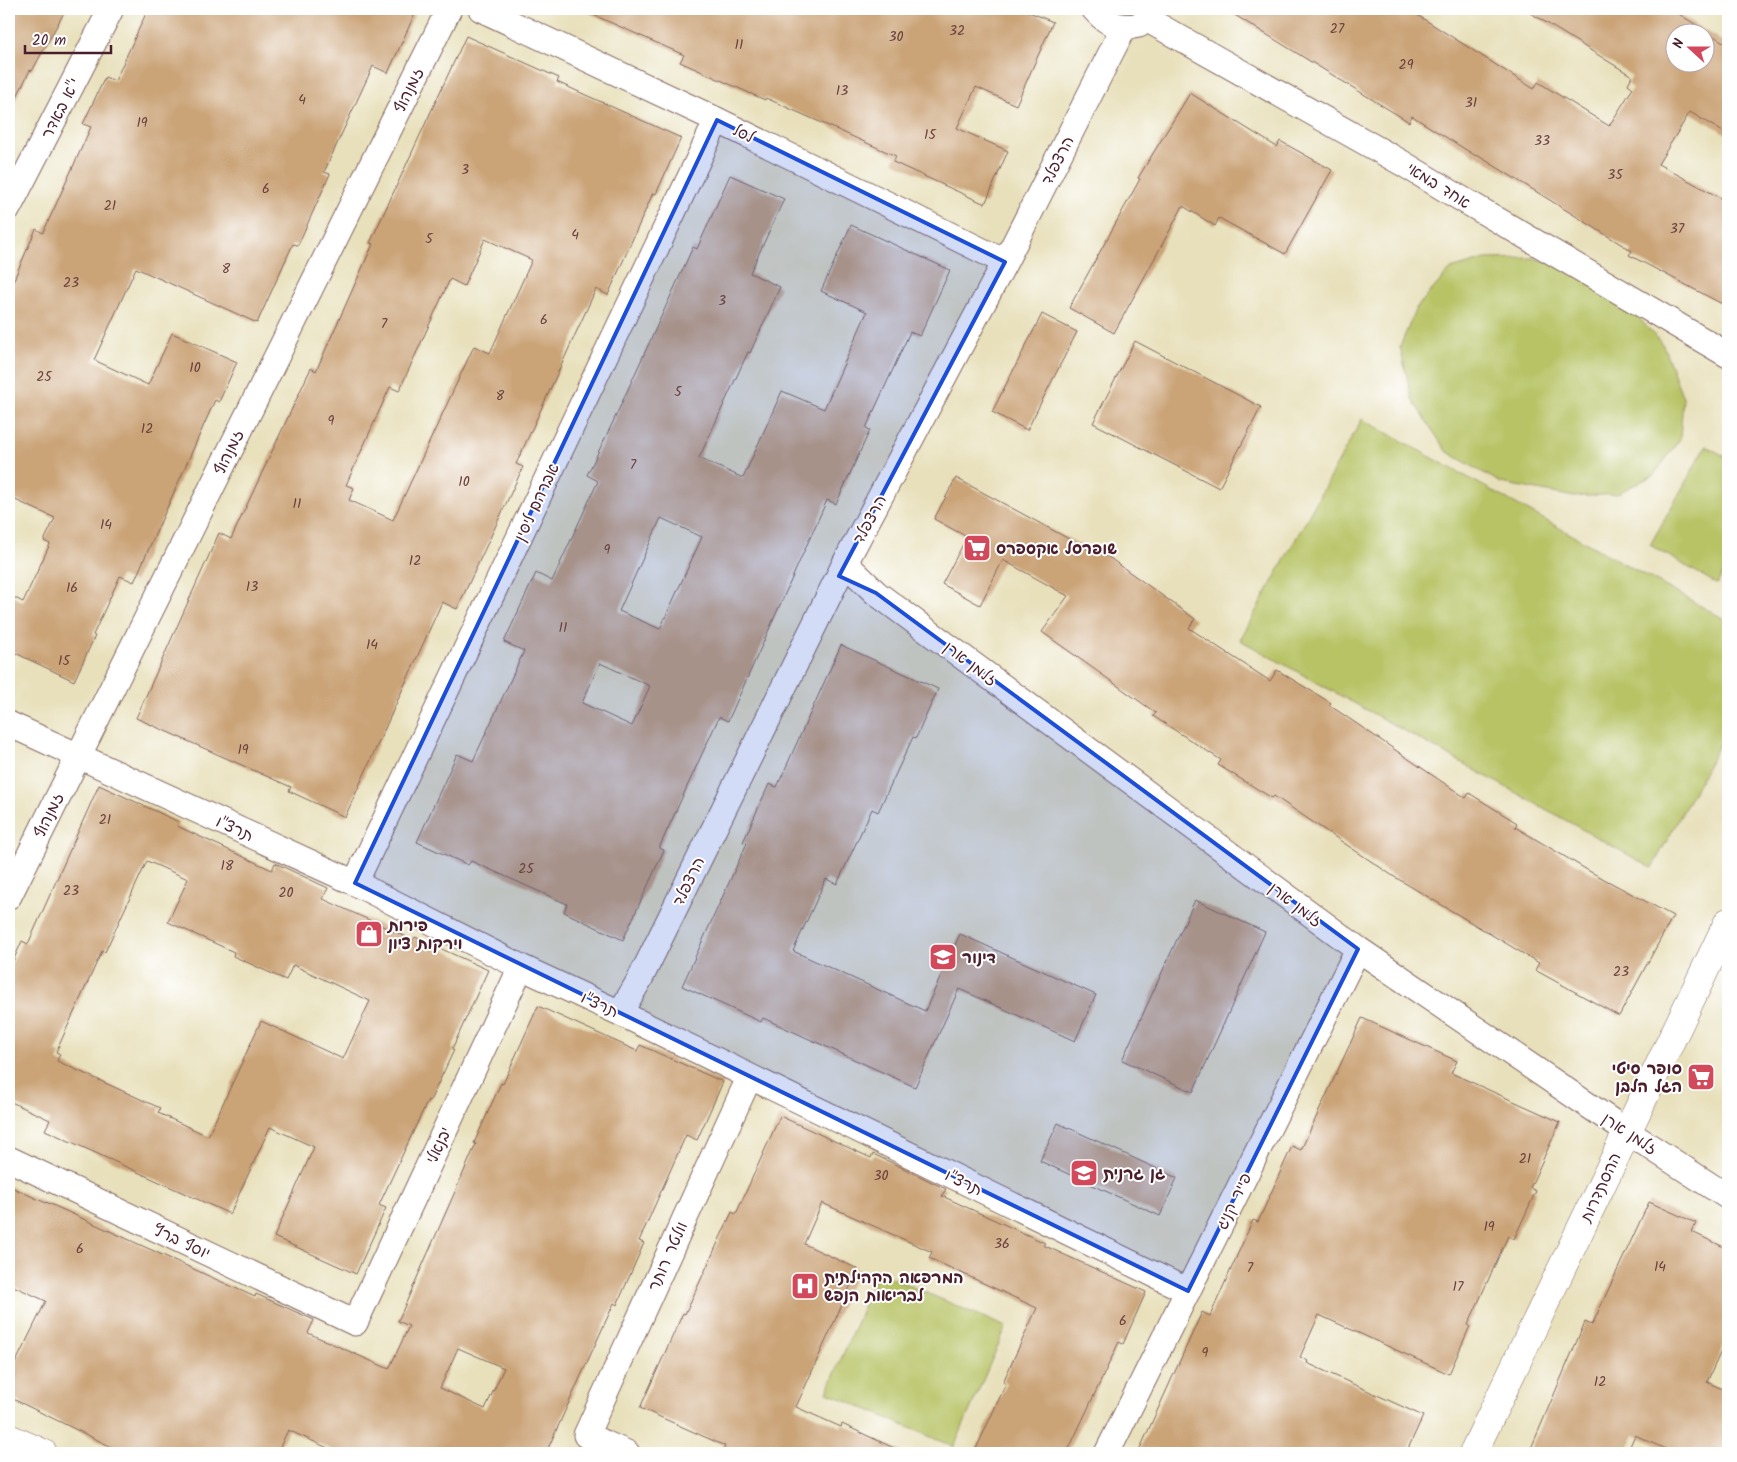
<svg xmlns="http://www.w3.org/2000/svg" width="1737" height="1462" font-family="Kalam,'Playpen Sans Hebrew',sans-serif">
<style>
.green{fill:#b7c365;stroke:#807148}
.building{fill:#caa377;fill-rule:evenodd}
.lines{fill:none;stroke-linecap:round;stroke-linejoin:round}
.minor-casing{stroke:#81635d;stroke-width:27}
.tertiary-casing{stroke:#81635d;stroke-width:29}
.minor{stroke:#fff;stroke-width:25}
.tertiary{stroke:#fff;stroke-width:28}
.marked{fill:#1d4ed8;fill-opacity:0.2;stroke:#1d4ed8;stroke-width:4;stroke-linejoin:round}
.labels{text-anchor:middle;stroke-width:4;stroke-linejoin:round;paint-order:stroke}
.number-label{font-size:14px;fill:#6a403e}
.street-label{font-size:16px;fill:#4a1f2b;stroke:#fff}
.poi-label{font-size:16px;font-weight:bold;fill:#4a1f2b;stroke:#fff;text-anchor:start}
</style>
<rect width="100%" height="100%" fill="#fff"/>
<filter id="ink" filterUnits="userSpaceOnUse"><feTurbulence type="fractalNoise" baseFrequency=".02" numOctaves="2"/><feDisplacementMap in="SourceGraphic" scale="10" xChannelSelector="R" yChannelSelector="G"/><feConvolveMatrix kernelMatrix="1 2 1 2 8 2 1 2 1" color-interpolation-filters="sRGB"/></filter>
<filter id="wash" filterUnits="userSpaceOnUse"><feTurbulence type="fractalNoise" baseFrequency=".0096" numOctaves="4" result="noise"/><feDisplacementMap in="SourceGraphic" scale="20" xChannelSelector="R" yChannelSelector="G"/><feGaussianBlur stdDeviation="1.12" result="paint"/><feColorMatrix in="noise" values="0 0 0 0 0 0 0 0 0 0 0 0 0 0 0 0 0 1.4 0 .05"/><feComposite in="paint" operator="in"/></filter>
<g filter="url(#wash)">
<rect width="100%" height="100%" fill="#e8e0bb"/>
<path class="green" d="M 1532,258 L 1573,267 L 1629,307 L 1663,345 L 1683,398 L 1680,439 L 1654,475 L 1616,494 L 1574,497 L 1501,483 L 1446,451 L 1412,399 L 1400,347 L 1416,308 L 1451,269 L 1485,259 Z
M 1362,419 L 1728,621 L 1728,729 L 1652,868 L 1240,640 Z
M 1706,446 L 1728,458 L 1728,564 L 1717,584 L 1650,545 Z
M 878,1272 L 1006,1327 L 954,1447 L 827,1392 Z"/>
<g id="blocks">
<path class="building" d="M 9,9 L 66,9 L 32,71 L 30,70 L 9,113 Z
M 148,9 L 417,9 L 388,73 L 373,66 L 324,172 L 330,174 L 298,245 L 293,244 L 257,323 L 136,268 L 94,360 L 148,385 L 172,333 L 237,362 L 219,402 L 215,400 L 134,582 L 120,576 L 93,635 L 95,636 L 74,681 L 9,650 L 9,595 L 23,602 L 50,544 L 44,541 L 55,518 L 9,497 L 9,291 L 36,229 L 43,233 L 91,127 L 83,124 L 105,77 L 115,81 Z
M 580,9 L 1022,9 L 1053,22 L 1016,105 L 976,87 L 957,128 L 1008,151 L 985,204 L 893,162 L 896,156 L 766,98 L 765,100 L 680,62 L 684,55 Z
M 1225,9 L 1408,9 L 1534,89 L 1538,82 L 1609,126 L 1633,88 L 1628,84 L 1632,76 L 1524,9 L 1671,9 L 1728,45 L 1728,135 L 1690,112 L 1658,164 L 1728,202 L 1728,307 L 1629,255 L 1632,251 L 1477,155 L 1476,156 L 1412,116 L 1409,122 ZM 1674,32 L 1704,32 L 1704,62 L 1674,62 Z
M 466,36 L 559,78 L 557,82 L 681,138 L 656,194 L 653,193 L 608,295 L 596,289 L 516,464 L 523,467 L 457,609 L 442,602 L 345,817 L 289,791 L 291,787 L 136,718 L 219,533 L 231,539 L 311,368 L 316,371 L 373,244 L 370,243 ZM 485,239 L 532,260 L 490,353 L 474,346 L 393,520 L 349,500 L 354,488 L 346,485 L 390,387 L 399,391 L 450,279 L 464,286 Z
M 1190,93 L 1277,147 L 1280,141 L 1332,170 L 1285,254 L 1219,218 L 1215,226 L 1183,206 L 1114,333 L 1069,308 L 1140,179 L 1138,178 Z
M 730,175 L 784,199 L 750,273 L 780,287 L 750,353 L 748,352 L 699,458 L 743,478 L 782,391 L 824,409 L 867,312 L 821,291 L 851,225 L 950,270 L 920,336 L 910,332 L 866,428 L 870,430 L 836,504 L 827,500 L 728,721 L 719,717 L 659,848 L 664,850 L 623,940 L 564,912 L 567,904 L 471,861 L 468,865 L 417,842 L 457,754 L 473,761 L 524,651 L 504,642 L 536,573 L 552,581 L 598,481 L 587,475 L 613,422 L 693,247 L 697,249 ZM 661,518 L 702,537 L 660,629 L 619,611 ZM 600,663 L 650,686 L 632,726 L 582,703 Z
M 1042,314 L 1077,332 L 1027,430 L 992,412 Z
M 1135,341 L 1261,407 L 1219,488 L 1093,423 Z
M 956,478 L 1097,554 L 1100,551 L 1195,619 L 1189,628 L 1270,681 L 1277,670 L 1331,703 L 1329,705 L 1466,798 L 1469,793 L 1517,823 L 1515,827 L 1589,871 L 1673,916 L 1619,1016 L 1535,970 L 1539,963 L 1393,876 L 1274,796 L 1272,798 L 1218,765 L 1221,760 L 1153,716 L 1156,713 L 1042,632 L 1068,596 L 1003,560 L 980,605 L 942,584 L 967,537 L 934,519 Z
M 841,645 L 938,689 L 916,738 L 913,737 L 878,812 L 872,809 L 837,884 L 826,879 L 793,951 L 925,1011 L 960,934 L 1096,995 L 1075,1041 L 959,989 L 915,1087 L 763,1018 L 761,1022 L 682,986 L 747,843 L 743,842 L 769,784 L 777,787 Z
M 99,785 L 179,822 L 177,826 L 272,870 L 275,863 L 328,888 L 323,899 L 413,940 L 415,937 L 488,970 L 452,1049 L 454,1050 L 430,1101 L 428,1100 L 379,1205 L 386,1208 L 356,1274 L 274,1237 L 314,1147 L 270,1127 L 230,1214 L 45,1130 L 50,1120 L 9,1101 L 9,970 L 22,941 L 28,944 ZM 147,861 L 188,879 L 168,922 L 234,952 L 233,956 L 286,980 L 293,965 L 370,1001 L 343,1059 L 261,1021 L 208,1136 L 158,1113 L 160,1108 L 57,1061 L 60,1054 L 56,1052 L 102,951 L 105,952 Z
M 1195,900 L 1265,932 L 1193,1092 L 1122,1060 Z
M 538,1006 L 637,1051 L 640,1045 L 723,1082 L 697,1140 L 686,1135 L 639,1241 L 644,1243 L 617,1305 L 614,1303 L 546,1453 L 339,1453 L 288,1430 L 277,1453 L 124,1453 L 9,1397 L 9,1376 L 46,1301 L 9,1284 L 9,1186 L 46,1203 L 46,1202 L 255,1297 L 256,1294 L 314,1320 L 308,1333 L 389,1369 L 409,1326 L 398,1321 L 476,1144 L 474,1143 L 501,1083 L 503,1084 ZM 458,1348 L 504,1368 L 485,1409 L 440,1388 Z
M 1362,1018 L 1457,1061 L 1451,1073 L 1560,1122 L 1530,1188 L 1536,1191 L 1514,1239 L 1508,1236 L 1468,1325 L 1470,1326 L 1449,1374 L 1319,1315 L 1300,1357 L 1308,1361 L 1307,1363 L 1423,1416 L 1406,1453 L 1138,1453 L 1202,1312 L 1210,1316 L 1253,1220 L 1258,1222 L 1292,1146 L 1301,1150 Z
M 780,1116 L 871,1158 L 873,1154 L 903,1168 L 946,1189 L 942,1196 L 1045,1243 L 1043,1245 L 1146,1292 L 1123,1344 L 1119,1342 L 1067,1453 L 974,1453 L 1006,1384 L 1003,1382 L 1037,1308 L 929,1258 L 932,1252 L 822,1203 L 804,1244 L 858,1269 L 796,1407 L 841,1427 L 842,1424 L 905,1453 L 722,1453 L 725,1446 L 640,1408 L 683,1313 L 685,1314 L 732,1212 L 736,1214 Z
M 1058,1123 L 1177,1178 L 1160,1216 L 1040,1161 Z
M 1649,1202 L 1696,1223 L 1692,1232 L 1728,1249 L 1728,1336 L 1707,1382 L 1728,1392 L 1728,1453 L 1674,1453 L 1635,1435 L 1627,1453 L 1529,1453 L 1585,1322 L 1592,1325 Z"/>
</g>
</g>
<g filter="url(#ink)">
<use href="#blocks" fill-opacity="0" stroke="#81635d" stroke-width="1"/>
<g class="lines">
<defs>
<path id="minor" d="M 481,9 L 717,120 L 1005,262
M 1094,9 C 1106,23 1120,30 1139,25
M 1148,20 L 1402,163 L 1455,195 L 1728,355
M 9,207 L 111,9
M 845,563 L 876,593 L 1358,949 L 1626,1131 L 1728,1197
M 9,724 L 355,883 L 521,967 L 620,1013 L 1188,1291
M 355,883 L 717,120
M 9,896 L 449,9
M 620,1013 L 640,979 L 845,563 L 1005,262 L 1124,27
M 9,1159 L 355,1323 L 521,967
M 627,1453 L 586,1435 L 749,1078
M 1107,1453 L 1358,949"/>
<path id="tertiary" d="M 9,1438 L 43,1453
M 1473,1453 L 1728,922"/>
</defs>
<use href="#minor" class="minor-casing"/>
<use href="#tertiary" class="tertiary-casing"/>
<use href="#minor" class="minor"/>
<use href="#tertiary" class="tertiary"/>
</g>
</g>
<path class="marked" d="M 717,120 L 1005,262 L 839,576 L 876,593 L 1358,949 L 1188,1291 L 355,883 Z"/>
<defs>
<symbol id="supermarket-square" viewBox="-11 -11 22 22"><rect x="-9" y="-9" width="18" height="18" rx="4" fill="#d1495b" stroke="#fff"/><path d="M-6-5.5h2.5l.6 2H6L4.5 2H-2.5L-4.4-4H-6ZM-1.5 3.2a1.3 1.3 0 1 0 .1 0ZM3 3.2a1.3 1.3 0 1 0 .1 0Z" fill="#fff"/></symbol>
<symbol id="shop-square" viewBox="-11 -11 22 22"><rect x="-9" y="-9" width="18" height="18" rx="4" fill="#d1495b" stroke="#fff"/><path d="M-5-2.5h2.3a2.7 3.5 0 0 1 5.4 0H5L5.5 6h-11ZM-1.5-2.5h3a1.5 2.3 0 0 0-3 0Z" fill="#fff"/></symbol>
<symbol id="school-square" viewBox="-11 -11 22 22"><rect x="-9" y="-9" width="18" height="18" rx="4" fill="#d1495b" stroke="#fff"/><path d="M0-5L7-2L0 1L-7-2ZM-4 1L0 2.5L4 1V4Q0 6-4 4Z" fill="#fff"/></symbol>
<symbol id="hospital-square" viewBox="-11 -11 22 22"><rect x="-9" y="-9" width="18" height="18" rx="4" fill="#d1495b" stroke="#fff"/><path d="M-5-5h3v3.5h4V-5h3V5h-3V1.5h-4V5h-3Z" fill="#fff"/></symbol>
</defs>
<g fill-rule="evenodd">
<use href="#supermarket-square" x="961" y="532" width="32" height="32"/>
<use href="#shop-square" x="353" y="918" width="32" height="32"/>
<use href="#school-square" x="927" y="941" width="32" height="32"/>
<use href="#supermarket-square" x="1685" y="1061" width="32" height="32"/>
<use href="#school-square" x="1068" y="1157" width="32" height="32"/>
<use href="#hospital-square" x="789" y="1270" width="32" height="32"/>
</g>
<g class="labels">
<g class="number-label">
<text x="1337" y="33">27</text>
<text x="957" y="35">32</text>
<text x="896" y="41">30</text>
<text x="739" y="49">11</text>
<text x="1406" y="69">29</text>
<text x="842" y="95">13</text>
<text x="302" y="104">4</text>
<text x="1471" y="107">31</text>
<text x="142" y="127">19</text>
<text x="930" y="139">15</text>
<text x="1542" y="145">33</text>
<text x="465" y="174">3</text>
<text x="1615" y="179">35</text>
<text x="266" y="193">6</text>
<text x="110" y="210">21</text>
<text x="1677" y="233">37</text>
<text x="575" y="239">4</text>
<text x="429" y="243">5</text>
<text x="226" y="273">8</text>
<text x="71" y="287">23</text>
<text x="722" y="305">3</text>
<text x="544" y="324">6</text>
<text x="384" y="328">7</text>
<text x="195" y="372">10</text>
<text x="44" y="381">25</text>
<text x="678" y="396">5</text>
<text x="500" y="400">8</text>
<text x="331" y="425">9</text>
<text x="147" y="433">12</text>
<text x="633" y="469">7</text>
<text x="464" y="486">10</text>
<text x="297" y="508">11</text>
<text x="106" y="529">14</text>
<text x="607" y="554">9</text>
<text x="415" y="565">12</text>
<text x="252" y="591">13</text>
<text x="72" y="592">16</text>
<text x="563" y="632">11</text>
<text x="372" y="649">14</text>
<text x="64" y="665">15</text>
<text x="243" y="754">19</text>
<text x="105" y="824">21</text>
<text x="227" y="870">18</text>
<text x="526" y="873">25</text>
<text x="71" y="895">23</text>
<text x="286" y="897">20</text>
<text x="1621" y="976">23</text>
<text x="1525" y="1163">21</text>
<text x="881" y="1180">30</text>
<text x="1489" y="1231">19</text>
<text x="1002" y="1248">36</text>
<text x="80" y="1253">6</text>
<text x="1660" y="1271">14</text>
<text x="1250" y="1272">7</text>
<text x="1458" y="1291">17</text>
<text x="1123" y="1325">6</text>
<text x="1205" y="1357">9</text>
<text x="1600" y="1386">12</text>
</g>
<g class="street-label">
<text transform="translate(408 90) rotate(-64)" y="6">זמנהוף</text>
<text transform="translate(60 108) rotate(-63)" y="6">י"א באדר</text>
<text transform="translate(744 133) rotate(26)" y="6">לסל</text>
<text transform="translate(1057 160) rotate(-63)" y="6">הרצפלד</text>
<text transform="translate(1439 185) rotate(32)" y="6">אחד במאי</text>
<text transform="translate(228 452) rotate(-64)" y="6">זמנהוף</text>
<text transform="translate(536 502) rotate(-65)" y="6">אברהם ליסין</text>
<text transform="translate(869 519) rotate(-62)" y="6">הרצפלד</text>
<text transform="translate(971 663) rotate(37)" y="6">זלמן ארן</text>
<text transform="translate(48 815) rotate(-64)" y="6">זמנהוף</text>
<text transform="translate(235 828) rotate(25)" y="6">תרצ"ו</text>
<text transform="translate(688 881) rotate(-64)" y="6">הרצפלד</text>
<text transform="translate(1296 904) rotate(37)" y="6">זלמן ארן</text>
<text transform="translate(600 1004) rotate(25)" y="6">תרצ"ו</text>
<text transform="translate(1630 1133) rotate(33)" y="6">זלמן ארן</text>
<text transform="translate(438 1145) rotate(-65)" y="6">יבנאלי</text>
<text transform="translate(964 1182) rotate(26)" y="6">תרצ"ו</text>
<text transform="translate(1600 1187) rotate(-65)" y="6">ההסתדרות</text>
<text transform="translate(1233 1201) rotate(-64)" y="6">פייר קניג</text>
<text transform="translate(182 1241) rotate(25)" y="6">יוסף ברץ</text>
<text transform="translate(667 1256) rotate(-66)" y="6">וולטר רותר</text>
</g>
<g class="poi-label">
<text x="996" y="554">שופרסל אקספרס</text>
<text x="388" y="931">פירות<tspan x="388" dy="18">וירקות ציון</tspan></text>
<text x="962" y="963">דינור</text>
<text x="1682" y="1074" text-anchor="end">סופר סיטי<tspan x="1682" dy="18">הגל הלבן</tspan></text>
<text x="1103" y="1179">גן גרנית</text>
<text x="824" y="1283">המרפאה הקהילתית<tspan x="824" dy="18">לבריאות הנפש</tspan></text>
</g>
</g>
<rect width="1737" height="1462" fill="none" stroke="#fff" stroke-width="30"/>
<g transform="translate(1690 48) rotate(291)"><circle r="24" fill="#ffffff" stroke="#b7a5aa"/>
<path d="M0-4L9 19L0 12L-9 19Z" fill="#d1495b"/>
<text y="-8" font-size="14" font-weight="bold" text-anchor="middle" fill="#4a1f2b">N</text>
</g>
<path d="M25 45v8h86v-8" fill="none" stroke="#4a1f2b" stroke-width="2.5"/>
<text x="32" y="45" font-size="15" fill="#4a1f2b" stroke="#ffffff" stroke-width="4" paint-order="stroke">20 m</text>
</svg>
